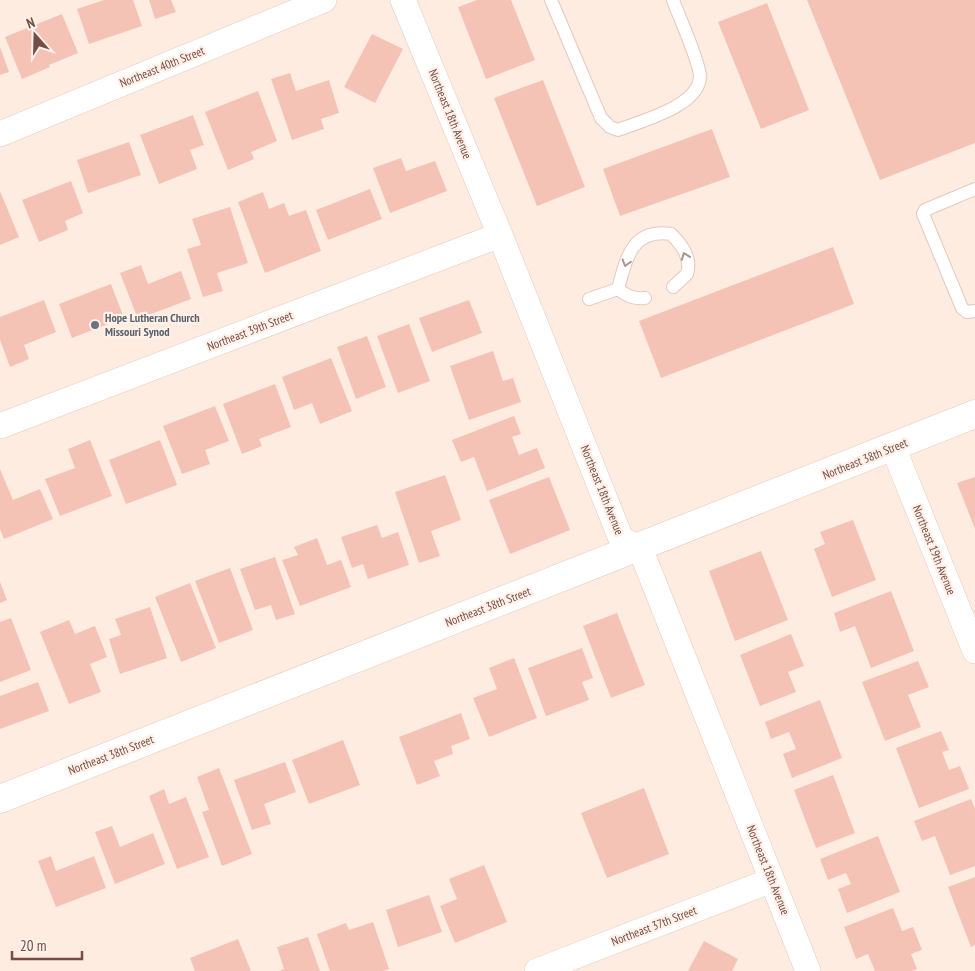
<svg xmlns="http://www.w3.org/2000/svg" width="975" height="971" font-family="'PT Sans Narrow',sans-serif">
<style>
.building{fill:#f5c2b6}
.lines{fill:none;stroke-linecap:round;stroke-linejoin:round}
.service-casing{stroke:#e4c8bf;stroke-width:14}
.minor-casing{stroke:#e4c8bf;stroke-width:26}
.tertiary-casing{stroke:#e4c8bf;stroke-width:29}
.service{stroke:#fff;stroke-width:12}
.minor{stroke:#fff;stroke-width:25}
.tertiary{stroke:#fff;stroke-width:28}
.oneway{stroke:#ad9490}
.worship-dot{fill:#6b7280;stroke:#fff1e8;stroke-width:2}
.labels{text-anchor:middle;stroke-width:4.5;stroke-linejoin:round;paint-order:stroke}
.street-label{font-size:12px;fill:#764d46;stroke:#fff1e8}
.worship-label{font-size:12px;font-weight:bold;fill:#5b616d;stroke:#fff1e8;text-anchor:start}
</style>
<rect width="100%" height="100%" fill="#feece0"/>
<path class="building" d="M 104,0 L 133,0 L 142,26 L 89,44 L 77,9 Z
M 149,0 L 171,0 L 176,12 L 155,19 Z
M 477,0 L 511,0 L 535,60 L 486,79 L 458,7 Z
M 807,0 L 975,0 L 975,143 L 880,180 Z
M 767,3 L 809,110 L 761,129 L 718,22 Z
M 62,14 L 78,53 L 49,65 L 50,67 L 22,79 L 5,37 Z
M 372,34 L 403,49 L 375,103 L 344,87 Z
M 0,47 L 9,72 L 0,75 Z
M 290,73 L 296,91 L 329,80 L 339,113 L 321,119 L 324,129 L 292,140 L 271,79 Z
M 543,80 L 585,187 L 537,206 L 494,98 Z
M 258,91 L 277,141 L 251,152 L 254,159 L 228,170 L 205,112 Z
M 193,115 L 204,145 L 190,150 L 197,169 L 159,184 L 140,135 Z
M 712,129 L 730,177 L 620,216 L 603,169 Z
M 129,142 L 141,175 L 88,193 L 77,160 Z
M 401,158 L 406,171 L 435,161 L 447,191 L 390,213 L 373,168 Z
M 71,181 L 83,213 L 65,221 L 68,230 L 39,242 L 22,200 Z
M 370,189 L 382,219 L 328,240 L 316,210 Z
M 0,191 L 19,237 L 0,245 Z
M 263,192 L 269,209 L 284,203 L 289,216 L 306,210 L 321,251 L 265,273 L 238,202 Z
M 230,207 L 248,263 L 217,273 L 223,291 L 203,297 L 187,249 L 201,245 L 192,219 Z
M 833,247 L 854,304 L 661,378 L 639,321 Z
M 141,265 L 148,284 L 181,271 L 191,299 L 138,319 L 120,273 Z
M 111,284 L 124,318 L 72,338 L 59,304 Z
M 44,300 L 56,332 L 24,345 L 29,359 L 10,367 L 0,340 L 0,317 Z
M 469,300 L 482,333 L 432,352 L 419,318 Z
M 409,324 L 430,381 L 398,393 L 377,336 Z
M 367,336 L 386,387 L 356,399 L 337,347 Z
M 493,351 L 503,381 L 513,378 L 521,402 L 469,420 L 450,366 Z
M 331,358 L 352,411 L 320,424 L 312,403 L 294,410 L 282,377 Z
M 275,384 L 291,427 L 259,439 L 262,446 L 242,454 L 223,404 Z
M 215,406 L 229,441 L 205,450 L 210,464 L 182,474 L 163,426 Z
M 514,416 L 521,434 L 512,437 L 519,455 L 537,448 L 545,468 L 487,491 L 474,457 L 461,462 L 452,440 Z
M 90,440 L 112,496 L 60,516 L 45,479 L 75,468 L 68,449 Z
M 160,440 L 177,485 L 126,504 L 109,460 Z
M 0,469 L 13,500 L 40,489 L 53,519 L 4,539 L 0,529 Z
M 445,475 L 461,520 L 431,531 L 440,556 L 419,563 L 395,492 Z
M 549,477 L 570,530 L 510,554 L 489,500 Z
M 975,477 L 975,529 L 957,483 Z
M 853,520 L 876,580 L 832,597 L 814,549 L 825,544 L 820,532 Z
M 377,525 L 382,538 L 398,532 L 409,565 L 368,579 L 363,564 L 352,568 L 341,537 Z
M 317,538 L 327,565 L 341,560 L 351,587 L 300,606 L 282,560 L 298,555 L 294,547 Z
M 761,551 L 788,620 L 735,641 L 709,571 Z
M 275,557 L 295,614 L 276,620 L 271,605 L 255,610 L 240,569 Z
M 230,568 L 253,630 L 219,643 L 195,581 Z
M 0,582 L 7,600 L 0,603 Z
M 190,583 L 216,648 L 181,662 L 155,597 Z
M 891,591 L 914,651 L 871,668 L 855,626 L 840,632 L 834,613 Z
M 150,607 L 167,658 L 120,674 L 109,639 L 121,635 L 115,619 Z
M 617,613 L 645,685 L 611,698 L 583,626 Z
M 11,618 L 31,670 L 0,682 L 0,622 Z
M 69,620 L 75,634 L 95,626 L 107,657 L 90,664 L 101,692 L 69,704 L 40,632 Z
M 791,634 L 804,666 L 788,672 L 796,692 L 760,706 L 740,655 Z
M 582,648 L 593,678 L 582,682 L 589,700 L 546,716 L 528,668 Z
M 514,658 L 537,718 L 489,737 L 473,698 L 497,689 L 489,668 Z
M 918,661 L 929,687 L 908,695 L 921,727 L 885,741 L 862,682 Z
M 38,682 L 49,711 L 0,729 L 0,696 Z
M 820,700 L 842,758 L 792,778 L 783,754 L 796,749 L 789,732 L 771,739 L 765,722 Z
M 461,713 L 470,739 L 451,746 L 453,754 L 434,761 L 440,776 L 417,785 L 399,737 Z
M 941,731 L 949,750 L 942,752 L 949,770 L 960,766 L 969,789 L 919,808 L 896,748 Z
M 343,740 L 360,785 L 309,804 L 292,760 Z
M 285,762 L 296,792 L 264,804 L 271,824 L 252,830 L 234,780 Z
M 219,768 L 252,854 L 222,866 L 202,812 L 209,810 L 197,777 Z
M 833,775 L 855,833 L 816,848 L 794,790 Z
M 644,788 L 669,854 L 607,878 L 581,813 Z
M 164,789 L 169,804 L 186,797 L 209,857 L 177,869 L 149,796 Z
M 971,799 L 975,809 L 975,866 L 950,875 L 935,836 L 922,841 L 914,821 Z
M 112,826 L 120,847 L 153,833 L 165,864 L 115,884 L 95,832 Z
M 878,836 L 900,892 L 847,913 L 838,889 L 851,884 L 846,873 L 828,880 L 820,859 Z
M 51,856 L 56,871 L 94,856 L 106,888 L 56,907 L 38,861 Z
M 484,865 L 507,922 L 455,943 L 440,906 L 457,899 L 449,879 Z
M 975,877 L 975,945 L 971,947 L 948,887 Z
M 429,895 L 442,932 L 398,947 L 386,910 Z
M 893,908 L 902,931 L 913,927 L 922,950 L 911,954 L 917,969 L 912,971 L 875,971 L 868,954 L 856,959 L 844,927 Z
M 373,922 L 389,969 L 383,971 L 330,971 L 317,934 L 346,923 L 349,930 Z
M 308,937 L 320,971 L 279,971 L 284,969 L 277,947 Z
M 238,939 L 251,971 L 195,971 L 190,958 Z
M 704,941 L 738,959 L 732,971 L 688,971 Z"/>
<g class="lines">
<defs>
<path id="service" d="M 551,0 L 601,118 L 610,127 L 618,130 C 641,121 700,106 700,76 C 699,60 679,17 673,0
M 975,189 L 925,210 L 923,214 L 962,308 L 967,312 L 975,311
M 645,298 C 633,299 627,296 618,289 C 626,260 631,228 671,234 C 682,245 692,258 687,274 L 673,287
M 589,299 L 618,289"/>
<path id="minor" d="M 403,0 L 500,235 L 621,539 L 640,548 L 808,971
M 0,134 L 324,0
M 0,426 L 500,235
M 893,447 L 975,651
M 537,971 L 772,880"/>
<path id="tertiary" d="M 0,799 L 975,414"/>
</defs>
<use href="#service" class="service-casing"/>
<use href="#minor" class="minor-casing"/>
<use href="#tertiary" class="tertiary-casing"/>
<use href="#service" class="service"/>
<use href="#minor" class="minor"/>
<use href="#tertiary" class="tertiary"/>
</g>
<defs><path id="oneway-chevron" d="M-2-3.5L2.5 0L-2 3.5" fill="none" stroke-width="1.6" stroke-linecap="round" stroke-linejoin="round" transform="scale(1.25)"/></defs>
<g class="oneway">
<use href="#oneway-chevron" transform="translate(685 256) rotate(-110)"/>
<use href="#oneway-chevron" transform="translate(626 263) rotate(106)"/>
</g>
<circle class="worship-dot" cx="95" cy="325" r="5"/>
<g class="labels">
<g class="street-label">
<text transform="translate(162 67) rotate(-22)" y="4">Northeast 40th Street</text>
<text transform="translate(450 114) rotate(68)" y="4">Northeast 18th Avenue</text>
<text transform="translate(250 331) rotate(-21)" y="4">Northeast 39th Street</text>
<text transform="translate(865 459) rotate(-22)" y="4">Northeast 38th Street</text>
<text transform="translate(602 490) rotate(68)" y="4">Northeast 18th Avenue</text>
<text transform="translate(934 550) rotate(68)" y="4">Northeast 19th Avenue</text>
<text transform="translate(488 607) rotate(-21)" y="4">Northeast 38th Street</text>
<text transform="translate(111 755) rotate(-21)" y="4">Northeast 38th Street</text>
<text transform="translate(768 870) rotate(68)" y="4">Northeast 18th Avenue</text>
<text transform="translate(654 926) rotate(-21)" y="4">Northeast 37th Street</text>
</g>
<g class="worship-label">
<text x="105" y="322">Hope Lutheran Church<tspan x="105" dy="14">Missouri Synod</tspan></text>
</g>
</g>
<g transform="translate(35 35) rotate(340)" stroke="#fff1e8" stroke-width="4" paint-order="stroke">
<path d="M0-4L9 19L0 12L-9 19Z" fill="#764d46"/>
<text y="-8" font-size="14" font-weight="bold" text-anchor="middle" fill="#764d46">N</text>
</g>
<path d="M12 951v8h70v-8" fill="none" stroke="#764d46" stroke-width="2.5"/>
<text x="20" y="951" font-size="15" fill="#764d46" stroke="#fff1e8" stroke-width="4" paint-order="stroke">20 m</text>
</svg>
